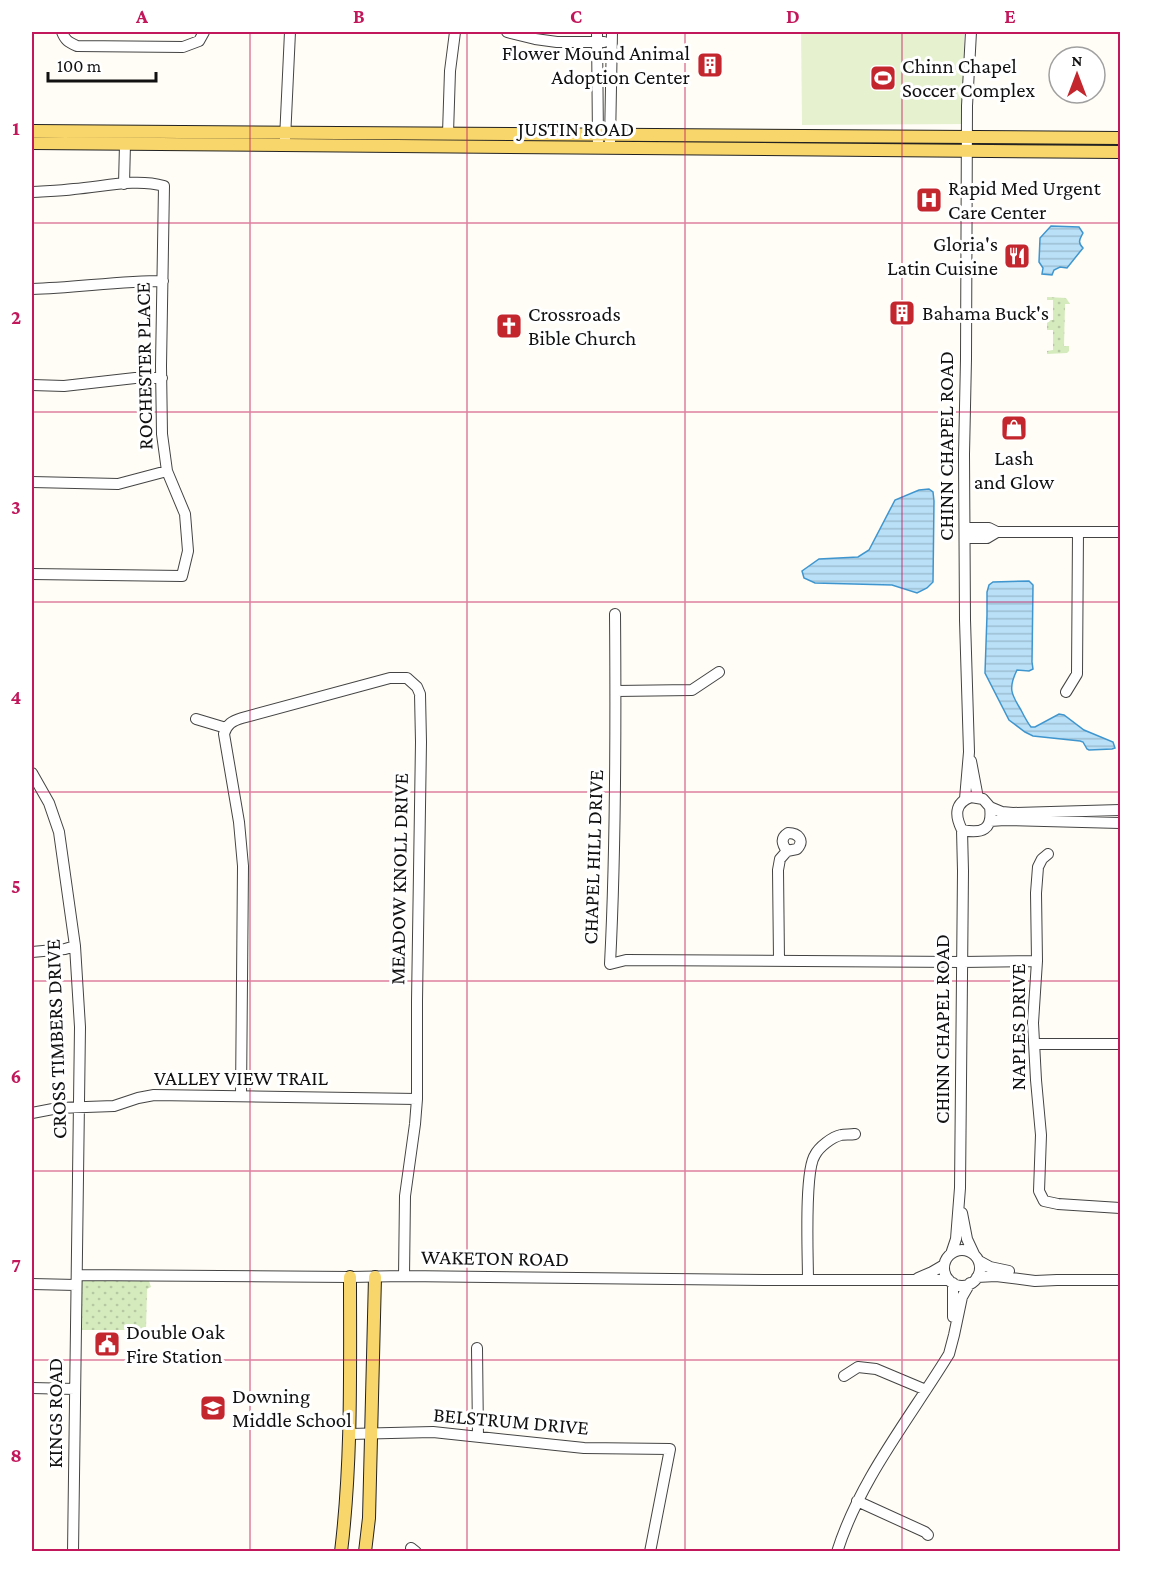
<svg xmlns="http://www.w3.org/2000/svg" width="1152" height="1583" font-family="'Crimson Pro',serif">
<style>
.park{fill:url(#park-dots)}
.pitch{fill:#e6f2cf}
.water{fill:url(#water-rules);stroke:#3f96cf;stroke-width:1.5}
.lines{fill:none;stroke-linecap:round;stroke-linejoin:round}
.minor-casing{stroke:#444;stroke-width:12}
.major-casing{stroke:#222;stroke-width:14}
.minor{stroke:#fff;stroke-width:10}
.major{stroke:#f9d66b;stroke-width:12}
.grid{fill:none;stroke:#c2185b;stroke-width:1.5;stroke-opacity:0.55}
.labels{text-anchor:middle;stroke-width:6;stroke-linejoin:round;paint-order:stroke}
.poi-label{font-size:21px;fill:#111;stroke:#fff;text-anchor:start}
.street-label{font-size:21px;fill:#111;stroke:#fff}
.neatline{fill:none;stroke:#c2185b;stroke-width:2}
.grid-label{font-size:20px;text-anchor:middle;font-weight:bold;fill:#c2185b}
</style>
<defs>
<pattern id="park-dots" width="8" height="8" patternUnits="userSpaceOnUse" patternTransform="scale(1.5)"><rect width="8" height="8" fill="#d5ebbd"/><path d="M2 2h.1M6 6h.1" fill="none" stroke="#b6c8a1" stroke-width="1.8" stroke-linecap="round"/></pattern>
<pattern id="water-rules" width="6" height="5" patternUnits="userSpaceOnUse" patternTransform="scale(1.5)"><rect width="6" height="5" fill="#b9e0f7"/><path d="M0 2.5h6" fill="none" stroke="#9ebfd3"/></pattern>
</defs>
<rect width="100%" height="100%" fill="#fffdf5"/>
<path class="park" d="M 1047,297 L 1066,298 L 1070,304 L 1065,304 L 1064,346 L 1069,346 L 1069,351 L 1067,353 L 1047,354 L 1047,351 L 1053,350 L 1053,330 L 1047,330 L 1047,320 L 1053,320 L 1053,300 L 1047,300 Z
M 83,1280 L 149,1281 L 151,1287 L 147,1289 L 146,1330 L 79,1330 L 82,1281 Z"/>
<path class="pitch" d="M 801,32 L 964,32 L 964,124 L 802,125 Z"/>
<path class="water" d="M 1051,226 L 1079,227 L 1083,233 C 1080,239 1077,242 1083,248 L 1067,268 L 1060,267 L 1054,270 L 1052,275 L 1042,274 L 1043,268 L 1039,262 L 1040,238 Z
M 929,489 L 933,492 L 934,501 L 933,582 L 927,588 L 917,593 L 892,585 L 815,583 L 804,578 L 802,571 L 819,559 L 858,557 L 869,550 L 895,500 L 919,490 Z
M 1029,581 L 1033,585 L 1032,662 L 1033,669 L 1029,671 L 1017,670 C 1008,688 1011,694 1021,710 C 1024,716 1027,722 1031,727 L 1035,727 L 1059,714 L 1064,715 L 1084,730 L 1113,742 L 1115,748 L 1112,749 L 1089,750 L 1087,749 L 1083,742 L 1080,741 L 1033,736 L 1025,732 L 1009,720 L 985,673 L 987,615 L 987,592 L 989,585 L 993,582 Z"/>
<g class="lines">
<defs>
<path id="minor" d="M 62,32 C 65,40 68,42 77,46 L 183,47 L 199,41 L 204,32
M 507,32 L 535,39 L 557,42 L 604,42
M 597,32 L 598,142
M 448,133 L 450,71 L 455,32
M 285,139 L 290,32
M 610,142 L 612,32
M 124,184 L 125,144
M 32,192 C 46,191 60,191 74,189 C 103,187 135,178 164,186 L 161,366 L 162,434 L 167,471 L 185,514 L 188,551 L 182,576 L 32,574
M 32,289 C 75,288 119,281 163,281
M 32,385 L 64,386 L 135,378 L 162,378
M 32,482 L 118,484 L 167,471
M 965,528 L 989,528 L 997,532
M 965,538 L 987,538 L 997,532 L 1120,532
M 615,614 C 616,731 616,848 610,964 L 626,960 L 962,962 L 1037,961
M 616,691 L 692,690 L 719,672
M 1066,692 L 1077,674 L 1078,532
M 196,719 L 226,728
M 971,761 L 978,798
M 32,773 L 49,803 L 59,832 L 75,946 L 80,1027 L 73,1552
M 971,797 L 983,799 L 990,807 C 993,830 982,834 962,830 C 955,816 954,803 971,797 Z
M 965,799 L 969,752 L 965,620 L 964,454 L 966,359 L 967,106 L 971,32
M 990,807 L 1002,812 L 1013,813 L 1120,810
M 990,821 L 1005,820 L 1120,823
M 788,833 C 798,833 805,840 797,849 L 787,851 C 782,844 780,838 788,833 Z
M 1048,854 L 1042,859 L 1038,867 L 1036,893 L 1037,961 L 1033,1023 L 1036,1080 L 1041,1135 L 1039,1191 L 1044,1201 L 1058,1204 L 1120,1208
M 32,952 L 65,949 L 75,946
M 779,960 L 778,870 L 780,859 L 787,851
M 1034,1044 L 1120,1044
M 241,1096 L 243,866 L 239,822 L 224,734 C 227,724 232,721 242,718 L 390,678 L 407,678 L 417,687 L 420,694 L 421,742 L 417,1001 L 417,1099 L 415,1124 L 405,1196 L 404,1276
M 32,1113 L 58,1108 L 114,1106 L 138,1098 L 154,1095 L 417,1099
M 962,1213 L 967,1239 L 974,1254
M944 1268a18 18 0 1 1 36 0a18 18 0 1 1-36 0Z
M 951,1254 L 956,1239 L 960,1188 L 963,871 L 962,830
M 979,1261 L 990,1267 L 1009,1271
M 77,1275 L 350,1277 L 404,1276 L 773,1280 L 949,1280
M 977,1277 L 996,1276 L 1035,1281 L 1057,1280 L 1120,1280
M 918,1278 L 932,1272 L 944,1265
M 808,1280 C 808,1257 804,1171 815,1155 C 819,1147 832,1137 841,1135 C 845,1134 850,1135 855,1134
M 32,1284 L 76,1285
M 953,1317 L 953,1283
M 477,1348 L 478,1437
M 844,1376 L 858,1367 L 876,1369 L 926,1390
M 32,1388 L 75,1389
M 349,1434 L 433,1432 L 584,1448 L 670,1449 L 650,1552
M 857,1501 L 925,1532 L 928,1535
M 411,1548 L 416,1552
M 837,1552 C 860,1479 910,1418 949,1354 L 954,1335 L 962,1297 L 970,1283"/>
<path id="major" d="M 32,131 L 1120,138
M 32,143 L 1120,152
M 341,1552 C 352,1461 350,1368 350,1277
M 365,1552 L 369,1518 L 375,1277"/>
</defs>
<use href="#minor" class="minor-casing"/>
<use href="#major" class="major-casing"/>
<use href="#minor" class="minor"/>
<use href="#major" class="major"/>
</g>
<path class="grid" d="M 250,32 L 250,1552M 467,32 L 467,1552M 685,32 L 685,1552M 902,32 L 902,1552M 32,223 L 1120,223M 32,412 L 1120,412M 32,602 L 1120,602M 32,792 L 1120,792M 32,981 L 1120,981M 32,1171 L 1120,1171M 32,1360 L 1120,1360"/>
<defs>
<symbol id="building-square" viewBox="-11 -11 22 22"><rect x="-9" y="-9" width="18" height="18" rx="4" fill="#c4262e" stroke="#fff"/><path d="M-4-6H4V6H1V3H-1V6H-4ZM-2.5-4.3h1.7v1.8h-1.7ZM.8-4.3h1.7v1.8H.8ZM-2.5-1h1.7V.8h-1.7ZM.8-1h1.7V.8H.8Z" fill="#fff"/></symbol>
<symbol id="stadium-square" viewBox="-11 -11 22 22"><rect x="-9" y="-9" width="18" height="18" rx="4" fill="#c4262e" stroke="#fff"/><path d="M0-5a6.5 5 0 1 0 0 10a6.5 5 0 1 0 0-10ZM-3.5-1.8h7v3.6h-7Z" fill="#fff"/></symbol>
<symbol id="hospital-square" viewBox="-11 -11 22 22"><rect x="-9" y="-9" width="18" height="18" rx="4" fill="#c4262e" stroke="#fff"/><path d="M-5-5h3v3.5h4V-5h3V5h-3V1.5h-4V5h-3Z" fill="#fff"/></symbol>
<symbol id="restaurant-square" viewBox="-11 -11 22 22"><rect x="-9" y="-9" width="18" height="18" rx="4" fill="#c4262e" stroke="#fff"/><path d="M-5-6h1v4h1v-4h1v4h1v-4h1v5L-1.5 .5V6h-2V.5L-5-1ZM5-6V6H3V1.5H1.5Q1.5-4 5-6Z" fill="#fff"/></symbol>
<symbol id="church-square" viewBox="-11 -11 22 22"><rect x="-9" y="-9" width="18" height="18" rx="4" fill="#c4262e" stroke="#fff"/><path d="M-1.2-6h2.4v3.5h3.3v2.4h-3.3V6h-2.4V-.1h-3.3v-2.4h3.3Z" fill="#fff"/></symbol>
<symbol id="shop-square" viewBox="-11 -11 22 22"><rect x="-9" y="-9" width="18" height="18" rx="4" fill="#c4262e" stroke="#fff"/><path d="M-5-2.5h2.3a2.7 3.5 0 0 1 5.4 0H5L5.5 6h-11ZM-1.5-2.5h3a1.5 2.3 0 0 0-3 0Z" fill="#fff"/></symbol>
<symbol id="civic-square" viewBox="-11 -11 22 22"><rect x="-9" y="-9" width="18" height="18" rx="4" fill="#c4262e" stroke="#fff"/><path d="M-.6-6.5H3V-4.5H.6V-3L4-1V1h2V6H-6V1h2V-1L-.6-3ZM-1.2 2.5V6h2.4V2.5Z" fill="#fff"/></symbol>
<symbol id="school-square" viewBox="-11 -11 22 22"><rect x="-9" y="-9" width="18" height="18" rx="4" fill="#c4262e" stroke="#fff"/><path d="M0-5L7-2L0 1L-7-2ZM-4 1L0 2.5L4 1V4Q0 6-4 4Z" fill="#fff"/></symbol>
</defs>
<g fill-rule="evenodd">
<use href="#building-square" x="695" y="50" width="30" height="30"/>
<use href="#stadium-square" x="868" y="63" width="30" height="30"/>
<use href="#hospital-square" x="914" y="185" width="30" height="30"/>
<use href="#restaurant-square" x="1002" y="241" width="30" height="30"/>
<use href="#building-square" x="887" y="298" width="30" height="30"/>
<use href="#church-square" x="494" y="311" width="30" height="30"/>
<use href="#shop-square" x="999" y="413" width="30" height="30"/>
<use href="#civic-square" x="92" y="1329" width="30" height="30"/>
<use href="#school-square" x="198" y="1393" width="30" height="30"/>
</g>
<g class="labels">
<g class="poi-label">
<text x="690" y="60" text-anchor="end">Flower Mound Animal<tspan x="690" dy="24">Adoption Center</tspan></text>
<text x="902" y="73">Chinn Chapel<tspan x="902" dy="24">Soccer Complex</tspan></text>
<text x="948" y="195">Rapid Med Urgent<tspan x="948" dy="24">Care Center</tspan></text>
<text x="998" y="251" text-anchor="end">Gloria's<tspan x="998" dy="24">Latin Cuisine</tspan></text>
<text x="922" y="320">Bahama Buck's</text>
<text x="528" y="321">Crossroads<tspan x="528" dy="24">Bible Church</tspan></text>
<text x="1014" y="465" text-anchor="middle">Lash<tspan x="1014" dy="24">and Glow</tspan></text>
<text x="126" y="1339">Double Oak<tspan x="126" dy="24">Fire Station</tspan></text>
<text x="232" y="1403">Downing<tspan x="232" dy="24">Middle School</tspan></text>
</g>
<g class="street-label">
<text x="576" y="136">JUSTIN ROAD</text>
<text transform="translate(144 366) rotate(-91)" y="7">ROCHESTER PLACE</text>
<text transform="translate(946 446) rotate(-90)" y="7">CHINN CHAPEL ROAD</text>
<text transform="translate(593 857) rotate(-88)" y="7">CHAPEL HILL DRIVE</text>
<text transform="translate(399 879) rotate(-89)" y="7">MEADOW KNOLL DRIVE</text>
<text transform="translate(1018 1027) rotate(-90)" y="7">NAPLES DRIVE</text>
<text transform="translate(942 1029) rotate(-90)" y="7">CHINN CHAPEL ROAD</text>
<text transform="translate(56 1039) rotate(-92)" y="7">CROSS TIMBERS DRIVE</text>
<text x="241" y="1085">VALLEY VIEW TRAIL</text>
<text transform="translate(495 1258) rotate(1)" y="7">WAKETON ROAD</text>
<text transform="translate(55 1413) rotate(-90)" y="7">KINGS ROAD</text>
<text transform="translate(511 1421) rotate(5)" y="7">BELSTRUM DRIVE</text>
</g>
</g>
<rect width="1152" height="1583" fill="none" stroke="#ffffff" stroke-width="66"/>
<g transform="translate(1077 75)"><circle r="28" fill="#ffffff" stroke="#a0a0a0" stroke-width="1.5"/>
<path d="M0-4.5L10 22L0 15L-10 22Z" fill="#c4262e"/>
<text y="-9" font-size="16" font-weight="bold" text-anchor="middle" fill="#111111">N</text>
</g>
<path d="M48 72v9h108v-9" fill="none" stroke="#111111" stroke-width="3"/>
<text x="57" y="72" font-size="18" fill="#111111" stroke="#ffffff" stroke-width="4.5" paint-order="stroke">100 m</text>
<rect x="33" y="33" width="1086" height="1517" class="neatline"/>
<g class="grid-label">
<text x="142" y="23">A</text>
<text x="359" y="23">B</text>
<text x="576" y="23">C</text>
<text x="793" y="23">D</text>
<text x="1010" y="23">E</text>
<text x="16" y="135">1</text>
<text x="16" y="324">2</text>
<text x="16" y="514">3</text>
<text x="16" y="704">4</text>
<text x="16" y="893">5</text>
<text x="16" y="1083">6</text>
<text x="16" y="1272">7</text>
<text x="16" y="1462">8</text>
</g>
</svg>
